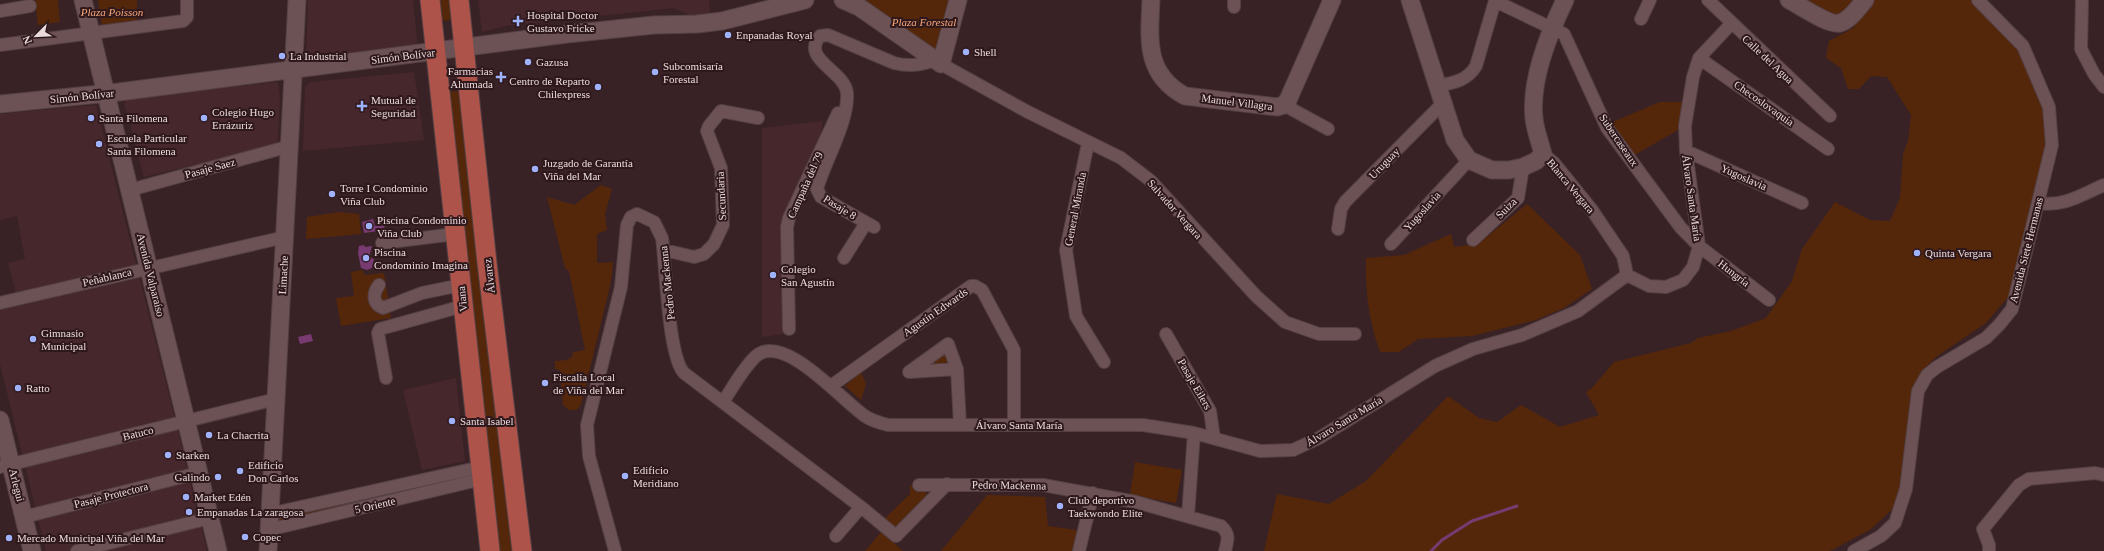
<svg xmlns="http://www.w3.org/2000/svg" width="2104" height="551" font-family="Georgia,serif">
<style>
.built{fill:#46272c}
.green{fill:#54270b}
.water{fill:#783b71}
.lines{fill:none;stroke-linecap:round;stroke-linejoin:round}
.stream{stroke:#783b71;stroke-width:3}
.street-casing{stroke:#544044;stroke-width:14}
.secondary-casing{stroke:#544044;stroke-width:19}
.primary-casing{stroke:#544044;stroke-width:21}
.street{stroke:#6c5255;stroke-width:12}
.secondary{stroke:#6c5255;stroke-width:17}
.primary{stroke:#ae534a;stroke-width:19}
.poi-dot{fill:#a1b2fd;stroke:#2e181b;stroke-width:1.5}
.labels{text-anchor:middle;stroke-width:4;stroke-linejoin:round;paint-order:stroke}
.park-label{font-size:11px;font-style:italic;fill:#faa87c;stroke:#2e181b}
.poi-label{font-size:11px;fill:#ebdbdd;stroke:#2e181b;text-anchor:start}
.street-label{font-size:11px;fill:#ebdbdd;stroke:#2e181b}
</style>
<rect width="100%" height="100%" fill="#392225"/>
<path class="built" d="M 308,0 L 413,0 L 418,48 L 306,58 Z
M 478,0 L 709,0 L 710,13 L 691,16 L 674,8 L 505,26 L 482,32 Z
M 414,72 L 424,140 L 303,151 L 305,87 L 310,82 Z
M 278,82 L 280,98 L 278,140 L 274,146 L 144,177 L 124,103 L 127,98 Z
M 96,105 L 179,435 L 207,551 L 46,551 L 0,364 L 0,308 L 16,293 L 8,263 L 25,259 L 17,216 L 0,220 L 0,114 Z
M 823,121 L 819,141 L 784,216 L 783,334 L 762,337 L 762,128 Z
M 456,378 L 465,461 L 422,470 L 403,390 Z"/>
<path class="green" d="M 35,0 L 58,0 L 60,22 L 38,25 Z
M 98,0 L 137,0 L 137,22 L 102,26 Z
M 435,0 L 452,0 L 454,17 L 447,21 L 438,19 Z
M 863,0 L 953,0 L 938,59 Z
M 1807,0 L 1855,0 L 1847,11 L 1835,18 Z
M 1866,0 L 1971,0 L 2020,46 L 2046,109 L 2048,142 L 2010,295 L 1986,323 L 1936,357 L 1924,369 L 1917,388 L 1898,504 L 1871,529 L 1830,551 L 1264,551 L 1277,494 L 1329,504 L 1366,481 L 1448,396 L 1479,418 L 1497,422 L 1521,405 L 1560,427 L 1599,415 L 1586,392 L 1592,388 L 1614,362 L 1691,343 L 1698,338 L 1731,331 L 1766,318 L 1792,281 L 1802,249 L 1835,202 L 1870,220 L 1890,221 L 1900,198 L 1903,154 L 1908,141 L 1911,115 L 1887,77 L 1871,76 L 1859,89 L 1848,89 L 1841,68 L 1826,58 L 1829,41 L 1855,27 L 1849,18 Z
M 461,91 L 516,551 L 497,551 L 446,92 Z
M 1660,102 L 1682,102 L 1678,130 L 1633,156 L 1610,123 Z
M 601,185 L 612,189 L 605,214 L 607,230 L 597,234 L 597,263 L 613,262 L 611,282 L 581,405 L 576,410 L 569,410 L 563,405 L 560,370 L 555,369 L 555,361 L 567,360 L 572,357 L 573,352 L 585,350 L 569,271 L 565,268 L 547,197 L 574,205 Z
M 1527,204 L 1580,255 L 1592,289 L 1564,308 L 1536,320 L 1472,336 L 1418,339 L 1399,352 L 1380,352 C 1369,321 1365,291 1366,258 L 1404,255 L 1451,234 L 1454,247 L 1478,244 Z
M 339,212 L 359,214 L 361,234 L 306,239 L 307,217 Z
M 363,270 L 364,275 L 384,273 L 391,318 L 341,326 L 336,298 L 354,296 L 351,272 Z
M 948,348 L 952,364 L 929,365 Z
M 861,372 L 866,384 L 861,400 L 845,386 Z
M 1135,462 L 1182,470 L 1176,503 L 1130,495 Z
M 471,474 L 471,479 L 280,522 L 279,518 Z
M 910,485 L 925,490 L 927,497 L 895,528 L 884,519 L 910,494 Z
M 987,495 L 1045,497 L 1048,526 L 1077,530 L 1072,551 L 941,551 Z
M 881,532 L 903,551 L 865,551 Z"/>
<path class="water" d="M 373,219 L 375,226 L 380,226 L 381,222 L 384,222 L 385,232 L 382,233 L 379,231 L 364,233 L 362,222 Z
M 364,245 L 365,247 L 372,246 L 369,257 L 374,259 L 372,268 L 367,270 L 361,268 L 358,253 L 359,246 Z
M 311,334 L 313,341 L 300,344 L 298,337 Z"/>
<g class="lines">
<path class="stream" d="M 1431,551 L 1442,540 L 1472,521 L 1517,506"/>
<defs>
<path id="street" d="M 1708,0 L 1830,116
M 2082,0 L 2081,49 L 2094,74 L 2104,87
M 1234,7 L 1234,0
M 0,11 L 30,6
M 1641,19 L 1650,0
M 0,45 L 183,21 L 187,17 L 187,0
M 1699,58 L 1828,149
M 941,64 L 1026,111 L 1121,158 L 1151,181 L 1256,296 L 1285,322 L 1319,334 L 1355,334
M 1436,86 C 1453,83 1467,81 1476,66 L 1495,1 L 1564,34 L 1607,128 L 1681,228 L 1699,246 L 1769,300
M 1284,105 L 1328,129
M 1088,143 L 1066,250 L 1076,316 L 1104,362
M 1686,151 L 1802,203
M 1543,154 L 1554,163 L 1592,210 L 1623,256 L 1627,275
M 130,190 L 290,146
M 2038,203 C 2064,207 2081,195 2104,185
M 874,227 L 821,197 L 817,189 C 825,161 849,121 847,93 C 845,71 800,59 820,36 L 828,35 L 894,63 C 910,67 920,65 935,60
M 1338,229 L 1341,209 L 1345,202 L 1442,104
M 1473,240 L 1518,198 L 1523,167
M 382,243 L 455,234
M 1391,244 L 1469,160
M 664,250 L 694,257 L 704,254 L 714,244 L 723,225 L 721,168 L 707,131 L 709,126 L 721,111 L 758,118
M 844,258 L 866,223
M 1627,275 L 1649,286 L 1666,287 L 1683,280 L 1693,267 L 1699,246 L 1686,151 L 1685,126 L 1693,77 L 1699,58 L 1731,24
M 379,285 C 372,294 373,304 383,308 L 422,293 L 461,285
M 0,303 L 285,237
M 789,329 L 787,227 L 789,218 L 838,113
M 1166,334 L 1210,411 L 1214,438
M 957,369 L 909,372 L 948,344 L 957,369 L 960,425
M 386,378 L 378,333 L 380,329 L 463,306
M 831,386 L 971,286 L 975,286 L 982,290 L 1014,350 L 1014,425
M 723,402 C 733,387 742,370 755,357 C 783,330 843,402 865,416 C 872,421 880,423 888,425 L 1143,425 L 1194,433 L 1260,451 L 1293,450 L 1319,438 L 1435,366 L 1473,349 L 1522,335 L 1578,311 L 1627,275
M 0,467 L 276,399
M 919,485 L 1043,485 L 1136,502 L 1221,526 C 1230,534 1228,540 1225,551
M 269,514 L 481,467
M 1188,516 L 1194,433
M 24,517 L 198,473
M 268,530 L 482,479
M 836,536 L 861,507
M 77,551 L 210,518
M 615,551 L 589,456 L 587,425 L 621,287 L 627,225 L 631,217 L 637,214 L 654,222 L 662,238 C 666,266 668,356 684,373 L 861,507 L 896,536 L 947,484
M 1079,551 L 1093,493
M 1854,551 L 1881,536 L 1895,523 L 1906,489 L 1918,391 L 1927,375 L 1937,367 L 1986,338 L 1999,325 L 2012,309 L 2052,145 L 2049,107 L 2023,46 L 1978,0
M 1989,551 L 1989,545 L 1983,529 L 2019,485 L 2029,479 L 2095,473 L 2104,475"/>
<path id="secondary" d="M 83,0 L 218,551
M 843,0 L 859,7 L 941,64 L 958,0
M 1151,0 C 1149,41 1145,74 1185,96 L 1277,107 L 1284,105 L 1288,100 L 1332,0
M 1410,0 L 1455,140 L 1469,160 L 1492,170 L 1509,170 L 1523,167 L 1536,161 L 1543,154 C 1540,142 1535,130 1534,118 C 1530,81 1549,33 1565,0
M 1789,0 C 1801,6 1829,26 1840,23 C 1850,20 1858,8 1865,0
M 0,104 L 119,92 L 567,34 L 654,25 L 697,24 L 722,21 L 805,0
M 0,420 L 32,551
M 268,551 L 297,0"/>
<path id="primary" d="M 430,0 L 490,551
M 459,0 L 487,263 L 522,551"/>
</defs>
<use href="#street" class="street-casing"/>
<use href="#secondary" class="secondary-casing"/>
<use href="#primary" class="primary-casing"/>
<use href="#street" class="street"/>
<use href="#secondary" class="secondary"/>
<use href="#primary" class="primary"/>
</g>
<g class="poi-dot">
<path d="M516 15h4v4h4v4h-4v4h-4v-4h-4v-4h4z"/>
<circle cx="728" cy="35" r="4"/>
<circle cx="966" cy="52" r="4"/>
<circle cx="282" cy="56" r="4"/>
<circle cx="528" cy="62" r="4"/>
<circle cx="655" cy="72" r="4"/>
<path d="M499 71h4v4h4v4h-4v4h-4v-4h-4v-4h4z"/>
<circle cx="598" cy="87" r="4"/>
<path d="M360 100h4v4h4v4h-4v4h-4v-4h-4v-4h4z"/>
<circle cx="91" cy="118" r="4"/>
<circle cx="204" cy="118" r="4"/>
<circle cx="99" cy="144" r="4"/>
<circle cx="535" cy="169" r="4"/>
<circle cx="332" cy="194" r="4"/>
<circle cx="369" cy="226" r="4"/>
<circle cx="1917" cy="253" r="4"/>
<circle cx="366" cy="258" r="4"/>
<circle cx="773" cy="275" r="4"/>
<circle cx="33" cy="339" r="4"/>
<circle cx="545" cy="383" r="4"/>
<circle cx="18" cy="388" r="4"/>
<circle cx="452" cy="421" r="4"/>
<circle cx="209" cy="435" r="4"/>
<circle cx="168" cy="455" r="4"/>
<circle cx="240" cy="471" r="4"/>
<circle cx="625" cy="476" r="4"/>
<circle cx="218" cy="477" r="4"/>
<circle cx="186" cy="497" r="4"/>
<circle cx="1060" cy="506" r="4"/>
<circle cx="189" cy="512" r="4"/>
<circle cx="245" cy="537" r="4"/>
<circle cx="9" cy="538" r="4"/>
</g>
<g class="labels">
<g class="park-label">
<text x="112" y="16">Plaza Poisson</text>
<text x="924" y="26">Plaza Forestal</text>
</g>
<g class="poi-label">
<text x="527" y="19">Hospital Doctor<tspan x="527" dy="13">Gustavo Fricke</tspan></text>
<text x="736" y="39">Enpanadas Royal</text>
<text x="974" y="56">Shell</text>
<text x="290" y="60">La Industrial</text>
<text x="536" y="66">Gazusa</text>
<text x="663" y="70">Subcomisaría<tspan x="663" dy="13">Forestal</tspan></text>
<text x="493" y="75" text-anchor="end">Farmacias<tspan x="493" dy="13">Ahumada</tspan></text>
<text x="590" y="85" text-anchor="end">Centro de Reparto<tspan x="590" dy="13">Chilexpress</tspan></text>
<text x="371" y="104">Mutual de<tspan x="371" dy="13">Seguridad</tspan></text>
<text x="212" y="116">Colegio Hugo<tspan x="212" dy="13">Errázuriz</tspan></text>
<text x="99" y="122">Santa Filomena</text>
<text x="107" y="142">Escuela Particular<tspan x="107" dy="13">Santa Filomena</tspan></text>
<text x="543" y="167">Juzgado de Garantía<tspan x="543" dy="13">Viña del Mar</tspan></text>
<text x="340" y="192">Torre I Condominio<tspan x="340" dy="13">Viña Club</tspan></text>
<text x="377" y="224">Piscina Condominio<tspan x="377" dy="13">Viña Club</tspan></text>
<text x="374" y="256">Piscina<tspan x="374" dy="13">Condominio Imagina</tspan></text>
<text x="1925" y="257">Quinta Vergara</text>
<text x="781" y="273">Colegio<tspan x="781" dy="13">San Agustín</tspan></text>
<text x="41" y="337">Gimnasio<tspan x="41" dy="13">Municipal</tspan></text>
<text x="553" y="381">Fiscalía Local<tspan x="553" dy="13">de Viña del Mar</tspan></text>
<text x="26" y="392">Ratto</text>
<text x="460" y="425">Santa Isabel</text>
<text x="217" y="439">La Chacrita</text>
<text x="176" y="459">Starken</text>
<text x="248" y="469">Edificio<tspan x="248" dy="13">Don Carlos</tspan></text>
<text x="633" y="474">Edificio<tspan x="633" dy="13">Meridiano</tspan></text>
<text x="210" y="481" text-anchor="end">Galindo</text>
<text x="194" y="501">Market Edén</text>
<text x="1068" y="504">Club deportívo<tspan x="1068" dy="13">Taekwondo Elite</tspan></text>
<text x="197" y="516">Empanadas La zaragosa</text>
<text x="253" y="541">Copec</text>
<text x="17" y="542">Mercado Municipal Viña del Mar</text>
</g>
<g class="street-label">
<text transform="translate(403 56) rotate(-7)" y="4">Simón Bolívar</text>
<text transform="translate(1768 59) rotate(43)" y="4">Calle del Agua</text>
<text transform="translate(82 96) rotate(-6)" y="4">Simón Bolívar</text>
<text transform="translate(1237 102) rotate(7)" y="4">Manuel Villagra</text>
<text transform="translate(1764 103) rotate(35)" y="4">Checoslovaquia</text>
<text transform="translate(1619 140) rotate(56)" y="4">Subercaseaux</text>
<text transform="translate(1384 163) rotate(-46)" y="4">Uruguay</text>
<text transform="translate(210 168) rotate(-15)" y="4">Pasaje Saez</text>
<text transform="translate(1744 177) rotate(24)" y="4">Yugoslavia</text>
<text transform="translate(805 185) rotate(-66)" y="4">Campaña del 79</text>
<text transform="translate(1571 186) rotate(50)" y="4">Blanca Vergara</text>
<text transform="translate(721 196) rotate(-93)" y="4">Secundaria</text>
<text transform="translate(1692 198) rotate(82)" y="4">Álvaro Santa María</text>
<text transform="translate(840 207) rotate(32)" y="4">Pasaje 8</text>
<text transform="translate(1506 208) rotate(-45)" y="4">Suiza</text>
<text transform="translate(1075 209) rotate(-79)" y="4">General Miranda</text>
<text transform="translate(1175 209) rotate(48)" y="4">Salvador Vergara</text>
<text transform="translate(1422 211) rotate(-48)" y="4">Yugoslavia</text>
<text transform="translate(2026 250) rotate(-76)" y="4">Avenida Siete Hermanas</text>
<text transform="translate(1734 273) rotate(38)" y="4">Hungría</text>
<text transform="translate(151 275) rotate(76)" y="4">Avenida Valparaíso</text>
<text transform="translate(283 275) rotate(-87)" y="4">Limache</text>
<text transform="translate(489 276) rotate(-97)" y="4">Álvarez</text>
<text transform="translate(107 277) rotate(-13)" y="4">Peñablanca</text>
<text transform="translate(667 283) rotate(-96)" y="4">Pedro Mackenna</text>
<text transform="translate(462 299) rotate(-96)" y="4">Viana</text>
<text transform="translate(935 312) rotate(-35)" y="4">Agustín Edwards</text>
<text transform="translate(1195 384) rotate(60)" y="4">Pasaje Eilers</text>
<text transform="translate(1344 421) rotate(-31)" y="4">Álvaro Santa María</text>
<text x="1019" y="429">Álvaro Santa María</text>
<text transform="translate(138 433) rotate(-14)" y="4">Batuco</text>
<text transform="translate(17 485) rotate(76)" y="4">Arlegui</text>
<text transform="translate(1009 485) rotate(1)" y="4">Pedro Mackenna</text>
<text transform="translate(111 495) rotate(-14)" y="4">Pasaje Protectora</text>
<text transform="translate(375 505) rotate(-13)" y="4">5 Oriente</text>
</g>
</g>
<g transform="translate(36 36) rotate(246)" stroke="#2e181b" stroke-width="3" paint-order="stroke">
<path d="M0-3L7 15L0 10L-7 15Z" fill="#ebdbdd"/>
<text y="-6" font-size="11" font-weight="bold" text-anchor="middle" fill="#ebdbdd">N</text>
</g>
</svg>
